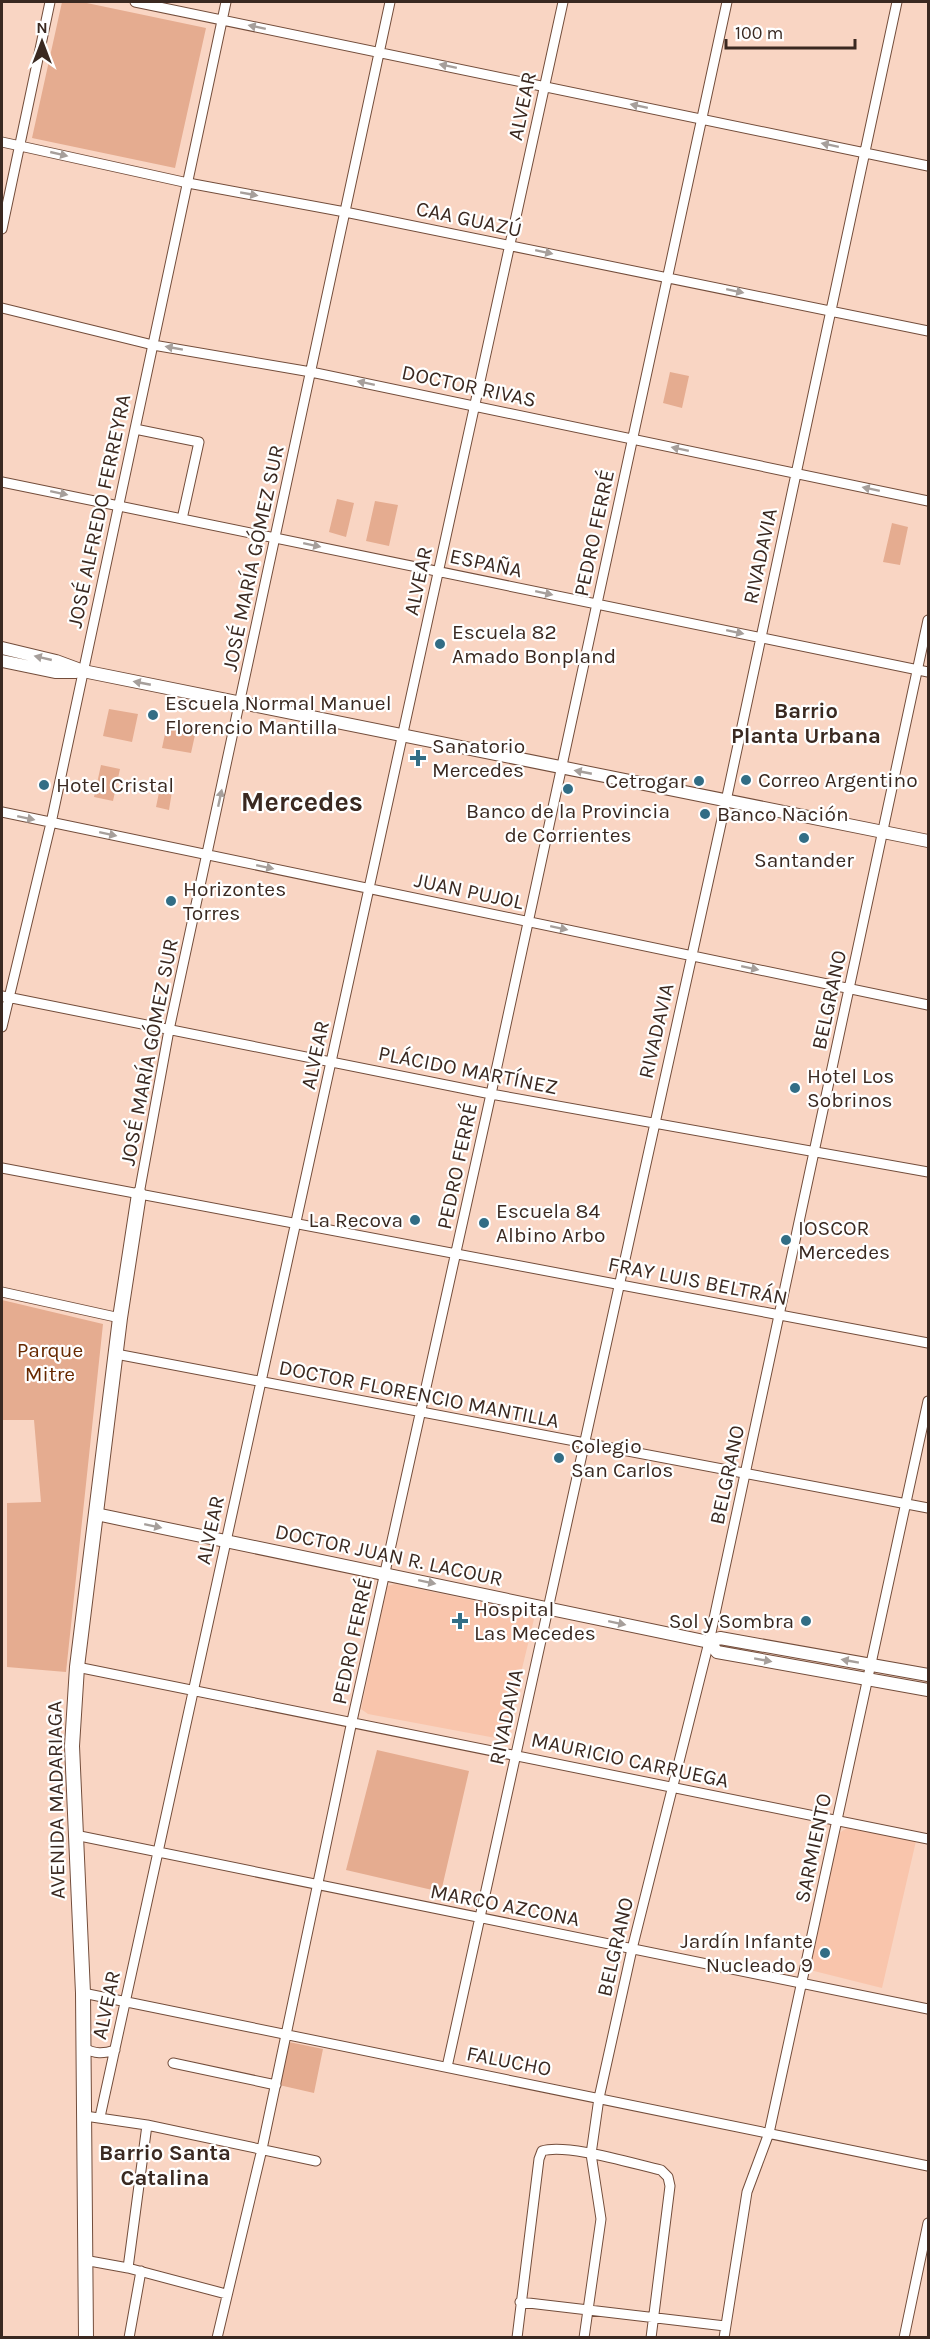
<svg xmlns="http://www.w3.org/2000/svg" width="930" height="2339" font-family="Karla,sans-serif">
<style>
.built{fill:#f9c5ac}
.green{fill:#e5ac90}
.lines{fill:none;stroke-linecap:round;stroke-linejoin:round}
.minor-casing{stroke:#734d3b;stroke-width:11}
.tertiary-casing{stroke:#734d3b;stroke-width:14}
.secondary-casing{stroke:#734d3b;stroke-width:16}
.minor{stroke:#fff;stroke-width:9}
.tertiary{stroke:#fff;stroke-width:12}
.secondary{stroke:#fff;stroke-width:14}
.oneway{fill:#a69f9b}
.poi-dot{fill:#326d85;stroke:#fff;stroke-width:2}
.labels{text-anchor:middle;stroke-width:4.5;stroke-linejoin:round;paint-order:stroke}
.street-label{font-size:21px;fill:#3a2921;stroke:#fff}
.poi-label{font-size:21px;fill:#3a2921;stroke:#fff;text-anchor:start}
.park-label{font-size:21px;fill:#672900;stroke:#fff}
.neighbourhood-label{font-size:22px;font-weight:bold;fill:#3a2921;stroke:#fff}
.district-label{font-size:27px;font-weight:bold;fill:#3a2921;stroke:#fff}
</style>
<rect width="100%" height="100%" fill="#f9d5c3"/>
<path class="built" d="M 395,1584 L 532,1613 L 534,1619 L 506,1735 L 501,1739 L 368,1714 L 361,1709 L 387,1586 Z
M 847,1828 L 916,1841 L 882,1988 L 810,1970 L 839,1833 Z"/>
<path class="green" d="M 62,2 L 82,2 L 206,28 L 175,168 L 32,138 Z
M 670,372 L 689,376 L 682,408 L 663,403 Z
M 337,499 L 354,503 L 346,537 L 329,532 Z
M 375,501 L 398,505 L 389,546 L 366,541 Z
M 892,523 L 908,527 L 900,565 L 883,562 Z
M 109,709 L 138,714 L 132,742 L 103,736 Z
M 168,720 L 197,726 L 191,753 L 162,748 Z
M 101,765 L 120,769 L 113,801 L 94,797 Z
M 161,783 L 173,785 L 169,810 L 156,807 Z
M 2,1300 L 103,1324 L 66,1672 L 7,1667 L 7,1503 L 41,1502 L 34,1420 L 2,1420 Z
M 377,1750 L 469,1771 L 441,1892 L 346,1870 Z
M 289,2042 L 323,2049 L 314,2093 L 279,2085 Z"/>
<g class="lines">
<defs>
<path id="minor" d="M 135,2 L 928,166
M 2,142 L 188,183 L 345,212 L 928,331
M 2,229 L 50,2
M 2,308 L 153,345 L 311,372 L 928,501
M 135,429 L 199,442 L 182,519
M 2,482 L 928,672
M 2,812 L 928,1005
M 2,996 L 491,1094 L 928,1172
M 2,1027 L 51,823 L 226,2
M 2,1168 L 928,1343
M 139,1194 L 169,1030 L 390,2
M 2,1292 L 120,1318
M 116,1354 L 928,1508
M 77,1667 L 928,1839
M 75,1835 L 928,2009
M 83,1993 L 928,2166
M 84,2048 C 95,2054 103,2054 115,2050
M 173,2063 L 276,2085
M 447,2067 L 726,801 L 897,2
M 85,2116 L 147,2125 L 316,2161
M 100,2117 L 563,2
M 84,2260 L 128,2268 L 226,2294
M 128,2268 L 147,2125
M 520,2302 L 725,2326
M 129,2338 L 141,2271
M 217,2338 L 262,2149 L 352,1721 L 491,1094 L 727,2
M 517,2338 L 539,2159 L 542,2151 C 566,2143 634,2164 661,2170 L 668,2177 L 670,2186 L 651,2338
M 584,2338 L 601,2219 L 591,2154 L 599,2098 L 632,1949 L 709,1642 L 928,620
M 724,2338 L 747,2192 L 769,2133 L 928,1401
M 904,2338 L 928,2223"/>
<path id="tertiary" d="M 2,648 L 56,661 L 83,671 L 928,841
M 2,661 L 55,672 L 76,672
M 96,1514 L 709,1642
M 709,1642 L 717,1652 L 928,1690
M 709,1642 L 720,1638 L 928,1675"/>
<path id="secondary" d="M 86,2338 L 83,1993 L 72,1746 L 77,1667 L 120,1318 L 139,1194"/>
</defs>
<use href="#minor" class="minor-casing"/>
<use href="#tertiary" class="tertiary-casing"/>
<use href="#secondary" class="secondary-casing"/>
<use href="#minor" class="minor"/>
<use href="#tertiary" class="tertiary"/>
<use href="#secondary" class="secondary"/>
</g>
<defs><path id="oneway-solid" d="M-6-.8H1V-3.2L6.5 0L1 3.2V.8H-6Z" transform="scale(1.5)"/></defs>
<g class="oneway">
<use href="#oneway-solid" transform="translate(257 27) rotate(-168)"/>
<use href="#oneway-solid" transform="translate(448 66) rotate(-168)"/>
<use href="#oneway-solid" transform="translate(639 106) rotate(-168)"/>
<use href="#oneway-solid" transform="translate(830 145) rotate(-168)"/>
<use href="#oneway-solid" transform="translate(59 154) rotate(13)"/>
<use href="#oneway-solid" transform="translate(249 194) rotate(10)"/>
<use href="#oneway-solid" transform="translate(544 252) rotate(12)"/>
<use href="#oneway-solid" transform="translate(735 291) rotate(12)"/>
<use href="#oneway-solid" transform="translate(174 348) rotate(-170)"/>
<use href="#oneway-solid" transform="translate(366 383) rotate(-168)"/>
<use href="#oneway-solid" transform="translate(680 449) rotate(-168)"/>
<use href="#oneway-solid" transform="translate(871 489) rotate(-168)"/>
<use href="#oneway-solid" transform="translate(59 493) rotate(12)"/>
<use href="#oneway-solid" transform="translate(312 545) rotate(12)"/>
<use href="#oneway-solid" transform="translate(544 593) rotate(12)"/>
<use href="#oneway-solid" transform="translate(735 632) rotate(12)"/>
<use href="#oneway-solid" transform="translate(43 658) rotate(-167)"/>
<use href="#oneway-solid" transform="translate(142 683) rotate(-169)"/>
<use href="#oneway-solid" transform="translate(583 772) rotate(-169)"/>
<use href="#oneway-solid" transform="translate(220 798) rotate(-78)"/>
<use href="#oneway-solid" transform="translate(26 818) rotate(12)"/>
<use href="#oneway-solid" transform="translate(108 834) rotate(12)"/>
<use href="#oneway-solid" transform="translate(265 867) rotate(12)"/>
<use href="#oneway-solid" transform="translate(559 928) rotate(12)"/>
<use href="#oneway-solid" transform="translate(750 968) rotate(12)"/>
<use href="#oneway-solid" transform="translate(153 1526) rotate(12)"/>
<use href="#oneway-solid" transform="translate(427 1582) rotate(12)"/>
<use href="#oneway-solid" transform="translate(617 1623) rotate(12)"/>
<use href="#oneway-solid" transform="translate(763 1660) rotate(10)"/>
<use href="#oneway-solid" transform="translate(850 1661) rotate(-170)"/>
</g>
<g class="poi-dot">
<circle cx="440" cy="644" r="6"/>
<circle cx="153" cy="715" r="6"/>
<path d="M415 749h6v6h6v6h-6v6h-6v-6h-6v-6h6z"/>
<circle cx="746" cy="780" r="6"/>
<circle cx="699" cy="781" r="6"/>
<circle cx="44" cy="785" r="6"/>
<circle cx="568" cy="789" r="6"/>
<circle cx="705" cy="814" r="6"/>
<circle cx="804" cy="838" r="6"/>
<circle cx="171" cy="901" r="6"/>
<circle cx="795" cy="1088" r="6"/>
<circle cx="415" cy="1220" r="6"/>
<circle cx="484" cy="1223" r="6"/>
<circle cx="786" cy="1240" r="6"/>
<circle cx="559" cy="1458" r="6"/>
<path d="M457 1612h6v6h6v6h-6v6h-6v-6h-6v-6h6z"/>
<circle cx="806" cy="1621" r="6"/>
<circle cx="825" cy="1953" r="6"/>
</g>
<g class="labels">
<g class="street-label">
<text transform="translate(522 106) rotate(-78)" y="7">ALVEAR</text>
<text transform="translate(469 219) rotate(12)" y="7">CAA GUAZÚ</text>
<text transform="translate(469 386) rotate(12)" y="7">DOCTOR RIVAS</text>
<text transform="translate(99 511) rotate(-78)" y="7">JOSÉ ALFREDO FERREYRA</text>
<text transform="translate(594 533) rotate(-78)" y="7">PEDRO FERRÉ</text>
<text transform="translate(760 556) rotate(-78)" y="7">RIVADAVIA</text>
<text transform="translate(253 558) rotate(-78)" y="7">JOSÉ MARÍA GÓMEZ SUR</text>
<text transform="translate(486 563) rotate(12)" y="7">ESPAÑA</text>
<text transform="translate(418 581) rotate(-78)" y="7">ALVEAR</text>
<text transform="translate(469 891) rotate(12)" y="7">JUAN PUJOL</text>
<text transform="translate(829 1000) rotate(-78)" y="7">BELGRANO</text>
<text transform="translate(656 1031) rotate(-77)" y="7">RIVADAVIA</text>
<text transform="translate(149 1052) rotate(-79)" y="7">JOSÉ MARÍA GÓMEZ SUR</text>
<text transform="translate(315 1055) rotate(-78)" y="7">ALVEAR</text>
<text transform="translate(468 1070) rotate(11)" y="7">PLÁCIDO MARTÍNEZ</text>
<text transform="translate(457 1166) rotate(-78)" y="7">PEDRO FERRÉ</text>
<text transform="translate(698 1281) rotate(11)" y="7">FRAY LUIS BELTRÁN</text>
<text transform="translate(419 1394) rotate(11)" y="7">DOCTOR FLORENCIO MANTILLA</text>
<text transform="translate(727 1475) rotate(-78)" y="7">BELGRANO</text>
<text transform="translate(210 1530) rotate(-78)" y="7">ALVEAR</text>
<text transform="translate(389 1555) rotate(12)" y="7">DOCTOR JUAN R. LACOUR</text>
<text transform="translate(352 1641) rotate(-78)" y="7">PEDRO FERRÉ</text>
<text transform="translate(506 1717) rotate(-78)" y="7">RIVADAVIA</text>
<text transform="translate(630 1760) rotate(12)" y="7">MAURICIO CARRUEGA</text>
<text transform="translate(56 1800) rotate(-91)" y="7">AVENIDA MADARIAGA</text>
<text transform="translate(813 1848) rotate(-78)" y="7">SARMIENTO</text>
<text transform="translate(505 1905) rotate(11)" y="7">MARCO AZCONA</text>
<text transform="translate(615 1947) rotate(-77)" y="7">BELGRANO</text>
<text transform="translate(106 2005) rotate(-78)" y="7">ALVEAR</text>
<text transform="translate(509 2061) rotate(11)" y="7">FALUCHO</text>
</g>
<g class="poi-label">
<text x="452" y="639">Escuela 82<tspan x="452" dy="24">Amado Bonpland</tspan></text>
<text x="165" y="710">Escuela Normal Manuel<tspan x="165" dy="24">Florencio Mantilla</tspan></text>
<text x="432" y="753">Sanatorio<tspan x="432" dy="24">Mercedes</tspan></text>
<text x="758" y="787">Correo Argentino</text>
<text x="687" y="788" text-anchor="end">Cetrogar</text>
<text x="56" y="792">Hotel Cristal</text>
<text x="568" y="818" text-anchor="middle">Banco de la Provincia<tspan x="568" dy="24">de Corrientes</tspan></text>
<text x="717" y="821">Banco Nación</text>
<text x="804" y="867" text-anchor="middle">Santander</text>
<text x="183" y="896">Horizontes<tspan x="183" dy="24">Torres</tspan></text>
<text x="807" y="1083">Hotel Los<tspan x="807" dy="24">Sobrinos</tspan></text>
<text x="496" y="1218">Escuela 84<tspan x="496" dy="24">Albino Arbo</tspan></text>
<text x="403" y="1227" text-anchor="end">La Recova</text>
<text x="798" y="1235">IOSCOR<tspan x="798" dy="24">Mercedes</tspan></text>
<text x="571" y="1453">Colegio<tspan x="571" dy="24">San Carlos</tspan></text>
<text x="474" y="1616">Hospital<tspan x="474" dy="24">Las Mecedes</tspan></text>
<text x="794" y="1628" text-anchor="end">Sol y Sombra</text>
<text x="813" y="1948" text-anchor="end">Jardín Infante<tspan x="813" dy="24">Nucleado 9</tspan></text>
</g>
<g class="park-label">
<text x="50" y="1357">Parque<tspan x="50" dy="24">Mitre</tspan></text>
</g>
<g class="neighbourhood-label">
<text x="806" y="718">Barrio<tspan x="806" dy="25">Planta Urbana</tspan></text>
<text x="165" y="2160">Barrio Santa<tspan x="165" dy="25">Catalina</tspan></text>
</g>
<g class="district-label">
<text x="302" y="811">Mercedes</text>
</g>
</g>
<rect width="930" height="2339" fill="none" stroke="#3a2921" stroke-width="6"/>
<g transform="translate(42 42)" stroke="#ffffff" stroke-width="4.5" paint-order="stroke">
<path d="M0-4.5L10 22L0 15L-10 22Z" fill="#3a2921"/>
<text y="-9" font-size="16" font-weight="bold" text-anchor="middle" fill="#3a2921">N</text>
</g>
<path d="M726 39v9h129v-9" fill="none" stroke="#3a2921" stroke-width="3"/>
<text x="735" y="39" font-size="18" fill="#3a2921" stroke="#ffffff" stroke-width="4.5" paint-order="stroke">100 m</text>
</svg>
